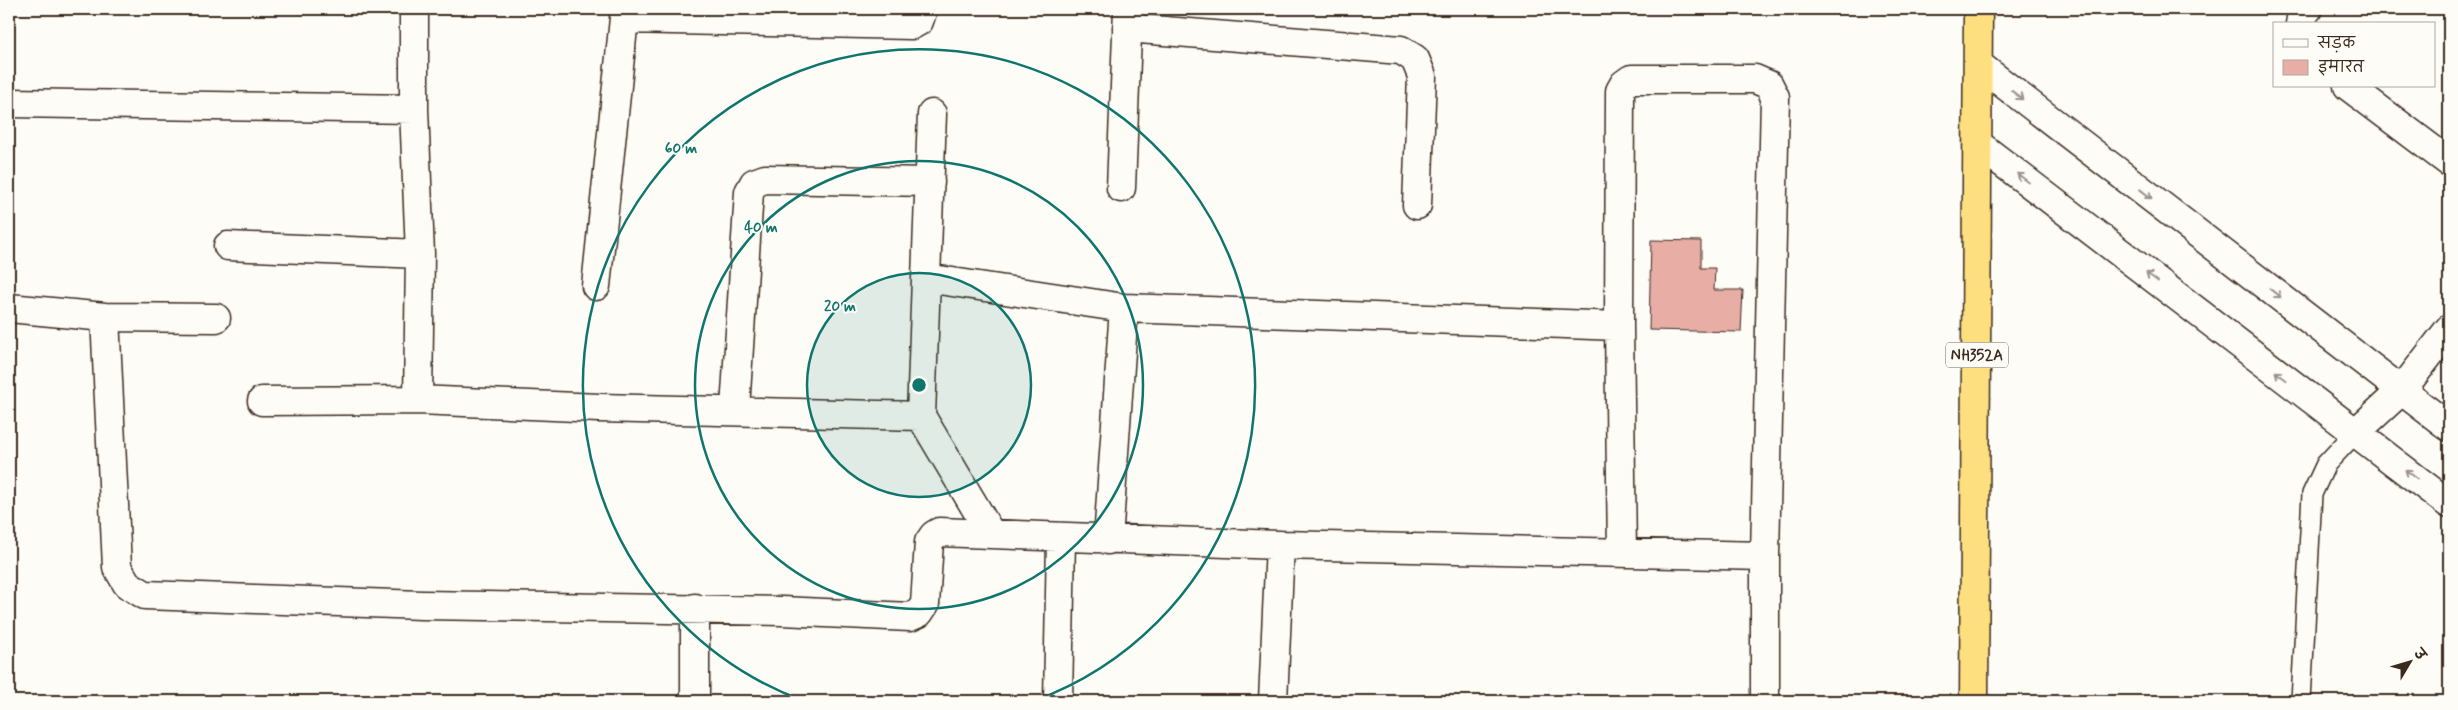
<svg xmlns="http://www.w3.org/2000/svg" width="2458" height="710" font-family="Mynerve,'Playpen Sans Deva',sans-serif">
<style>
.building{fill:#e8ada4;stroke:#3b2a1e}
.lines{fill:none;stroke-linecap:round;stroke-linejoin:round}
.lane-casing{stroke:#3b2a1e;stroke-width:22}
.street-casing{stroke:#3b2a1e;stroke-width:31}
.secondary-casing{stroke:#3b2a1e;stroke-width:31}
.highway-casing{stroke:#3b2a1e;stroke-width:31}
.lane{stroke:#fdfcf7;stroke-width:19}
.street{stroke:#fdfcf7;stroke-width:28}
.secondary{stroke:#fdfcf7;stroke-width:28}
.highway{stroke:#fedf80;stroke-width:28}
.oneway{stroke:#9c938a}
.ring{fill:none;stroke:#0f766e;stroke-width:2.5}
.labels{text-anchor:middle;stroke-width:4;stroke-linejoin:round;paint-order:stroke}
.shield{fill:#fdfcf7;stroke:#75695f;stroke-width:1}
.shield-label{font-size:15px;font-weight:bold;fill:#3b2a1e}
.centre{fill:#0f766e;stroke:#fdfcf7;stroke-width:2.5}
.ring-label{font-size:15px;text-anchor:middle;font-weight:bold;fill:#0f766e;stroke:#fdfcf7;stroke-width:4;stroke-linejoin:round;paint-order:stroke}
</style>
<rect width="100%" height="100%" fill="#fdfcf7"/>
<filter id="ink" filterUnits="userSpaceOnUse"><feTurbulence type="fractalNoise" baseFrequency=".02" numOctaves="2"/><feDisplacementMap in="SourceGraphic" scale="10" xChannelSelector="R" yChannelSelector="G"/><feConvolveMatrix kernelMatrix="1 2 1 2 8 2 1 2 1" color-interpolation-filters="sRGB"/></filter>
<g filter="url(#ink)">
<path class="building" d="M 1651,240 L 1701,241 L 1701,268 L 1715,268 L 1714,290 L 1743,290 L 1741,332 L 1649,330 Z"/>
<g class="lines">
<defs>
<path id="lane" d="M 2301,701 L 2312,494 L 2326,464 L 2356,432"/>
<path id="street" d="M 414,9 L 414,109 L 420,254 L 418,400
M 624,19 L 912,25 L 919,21 L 923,9
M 2300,24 L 2301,18 L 2308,9
M 1127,28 L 1401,50 L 1415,59 L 1422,76 L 1417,205
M 2348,86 L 2449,162
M 9,103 L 414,109
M 932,114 L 921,416 L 991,534
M 1121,188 L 1128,9
M 228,246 L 420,254
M 926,278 L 1124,308 L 1619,326
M 596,286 L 625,9
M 9,308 L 105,317 L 216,318
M 105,317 L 117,567 L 127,584 L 145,595 L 422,605 L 782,611 L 910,617 L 919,613 L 925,604 L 929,542 L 934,535 L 939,532 L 1280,545 L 1765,556
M 262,401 L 418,400 L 599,408 L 921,416
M 735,409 L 749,192 L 754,183 L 765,179 L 930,182
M 2356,432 L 2402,390 L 2449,329
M 1108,540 L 1124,308
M 1622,553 L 1619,326 L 1620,91 L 1624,84 L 1631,79 L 1755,79 L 1769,85 L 1775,97 L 1765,556 L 1765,701
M 695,701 L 695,608
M 1058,701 L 1061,538
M 1273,701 L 1280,545"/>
<path id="secondary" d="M 1979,65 L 2449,427
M 1978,144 L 2449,504"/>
<path id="highway" d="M 1974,701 L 1978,9"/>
</defs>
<use href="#lane" class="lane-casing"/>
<use href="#street" class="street-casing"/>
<use href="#secondary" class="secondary-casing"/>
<use href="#highway" class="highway-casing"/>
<use href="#lane" class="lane"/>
<use href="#street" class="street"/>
<use href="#secondary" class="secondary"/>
<use href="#highway" class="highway"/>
</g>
<defs><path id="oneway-shaft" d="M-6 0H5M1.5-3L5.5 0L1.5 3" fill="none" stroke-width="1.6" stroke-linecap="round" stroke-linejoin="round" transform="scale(1.25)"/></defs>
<g class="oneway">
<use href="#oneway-shaft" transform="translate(2017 95) rotate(38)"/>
<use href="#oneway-shaft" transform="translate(2023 178) rotate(-143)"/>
<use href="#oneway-shaft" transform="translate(2146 194) rotate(38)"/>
<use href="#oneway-shaft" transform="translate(2152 277) rotate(-143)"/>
<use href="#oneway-shaft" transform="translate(2275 293) rotate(38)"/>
<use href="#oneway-shaft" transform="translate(2281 376) rotate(-143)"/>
<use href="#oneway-shaft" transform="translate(2411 474) rotate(-143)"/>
</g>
</g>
<circle cx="919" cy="385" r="112" fill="#0f766e" fill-opacity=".12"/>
<g class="ring">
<circle cx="919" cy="385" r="112"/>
<circle cx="919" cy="385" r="224"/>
<path d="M804 701A336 336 0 1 1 1034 701"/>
</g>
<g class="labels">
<rect class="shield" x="1946" y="342.5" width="62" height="25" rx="4"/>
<g class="shield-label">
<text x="1977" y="360">NH352A</text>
</g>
</g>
<circle cx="919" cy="385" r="8" class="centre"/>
<g class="ring-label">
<text x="681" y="153">60 m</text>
<text x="761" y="232">40 m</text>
<text x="840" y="311">20 m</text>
</g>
<rect width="2458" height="710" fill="none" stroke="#fdfcf7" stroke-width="30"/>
<rect x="15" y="15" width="2428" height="680" fill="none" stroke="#3b2a1e" stroke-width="2" filter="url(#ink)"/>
<rect x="2273" y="22" width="162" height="65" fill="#fdfcf7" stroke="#afa8a0"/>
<rect x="2283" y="39" width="25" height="8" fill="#fdfcf7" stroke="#afa8a0"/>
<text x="2318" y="48" font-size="15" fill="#3b2a1e">सड़क</text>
<rect x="2283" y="60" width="25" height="15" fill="#e8ada4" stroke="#afa8a0"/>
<text x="2318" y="72" font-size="15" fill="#3b2a1e">इमारत</text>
<g transform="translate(2410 662) rotate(52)" stroke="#fdfcf7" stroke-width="4" paint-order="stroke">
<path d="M0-4L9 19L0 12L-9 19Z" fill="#3b2a1e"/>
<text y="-8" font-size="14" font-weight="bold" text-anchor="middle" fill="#3b2a1e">उ</text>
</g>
</svg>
